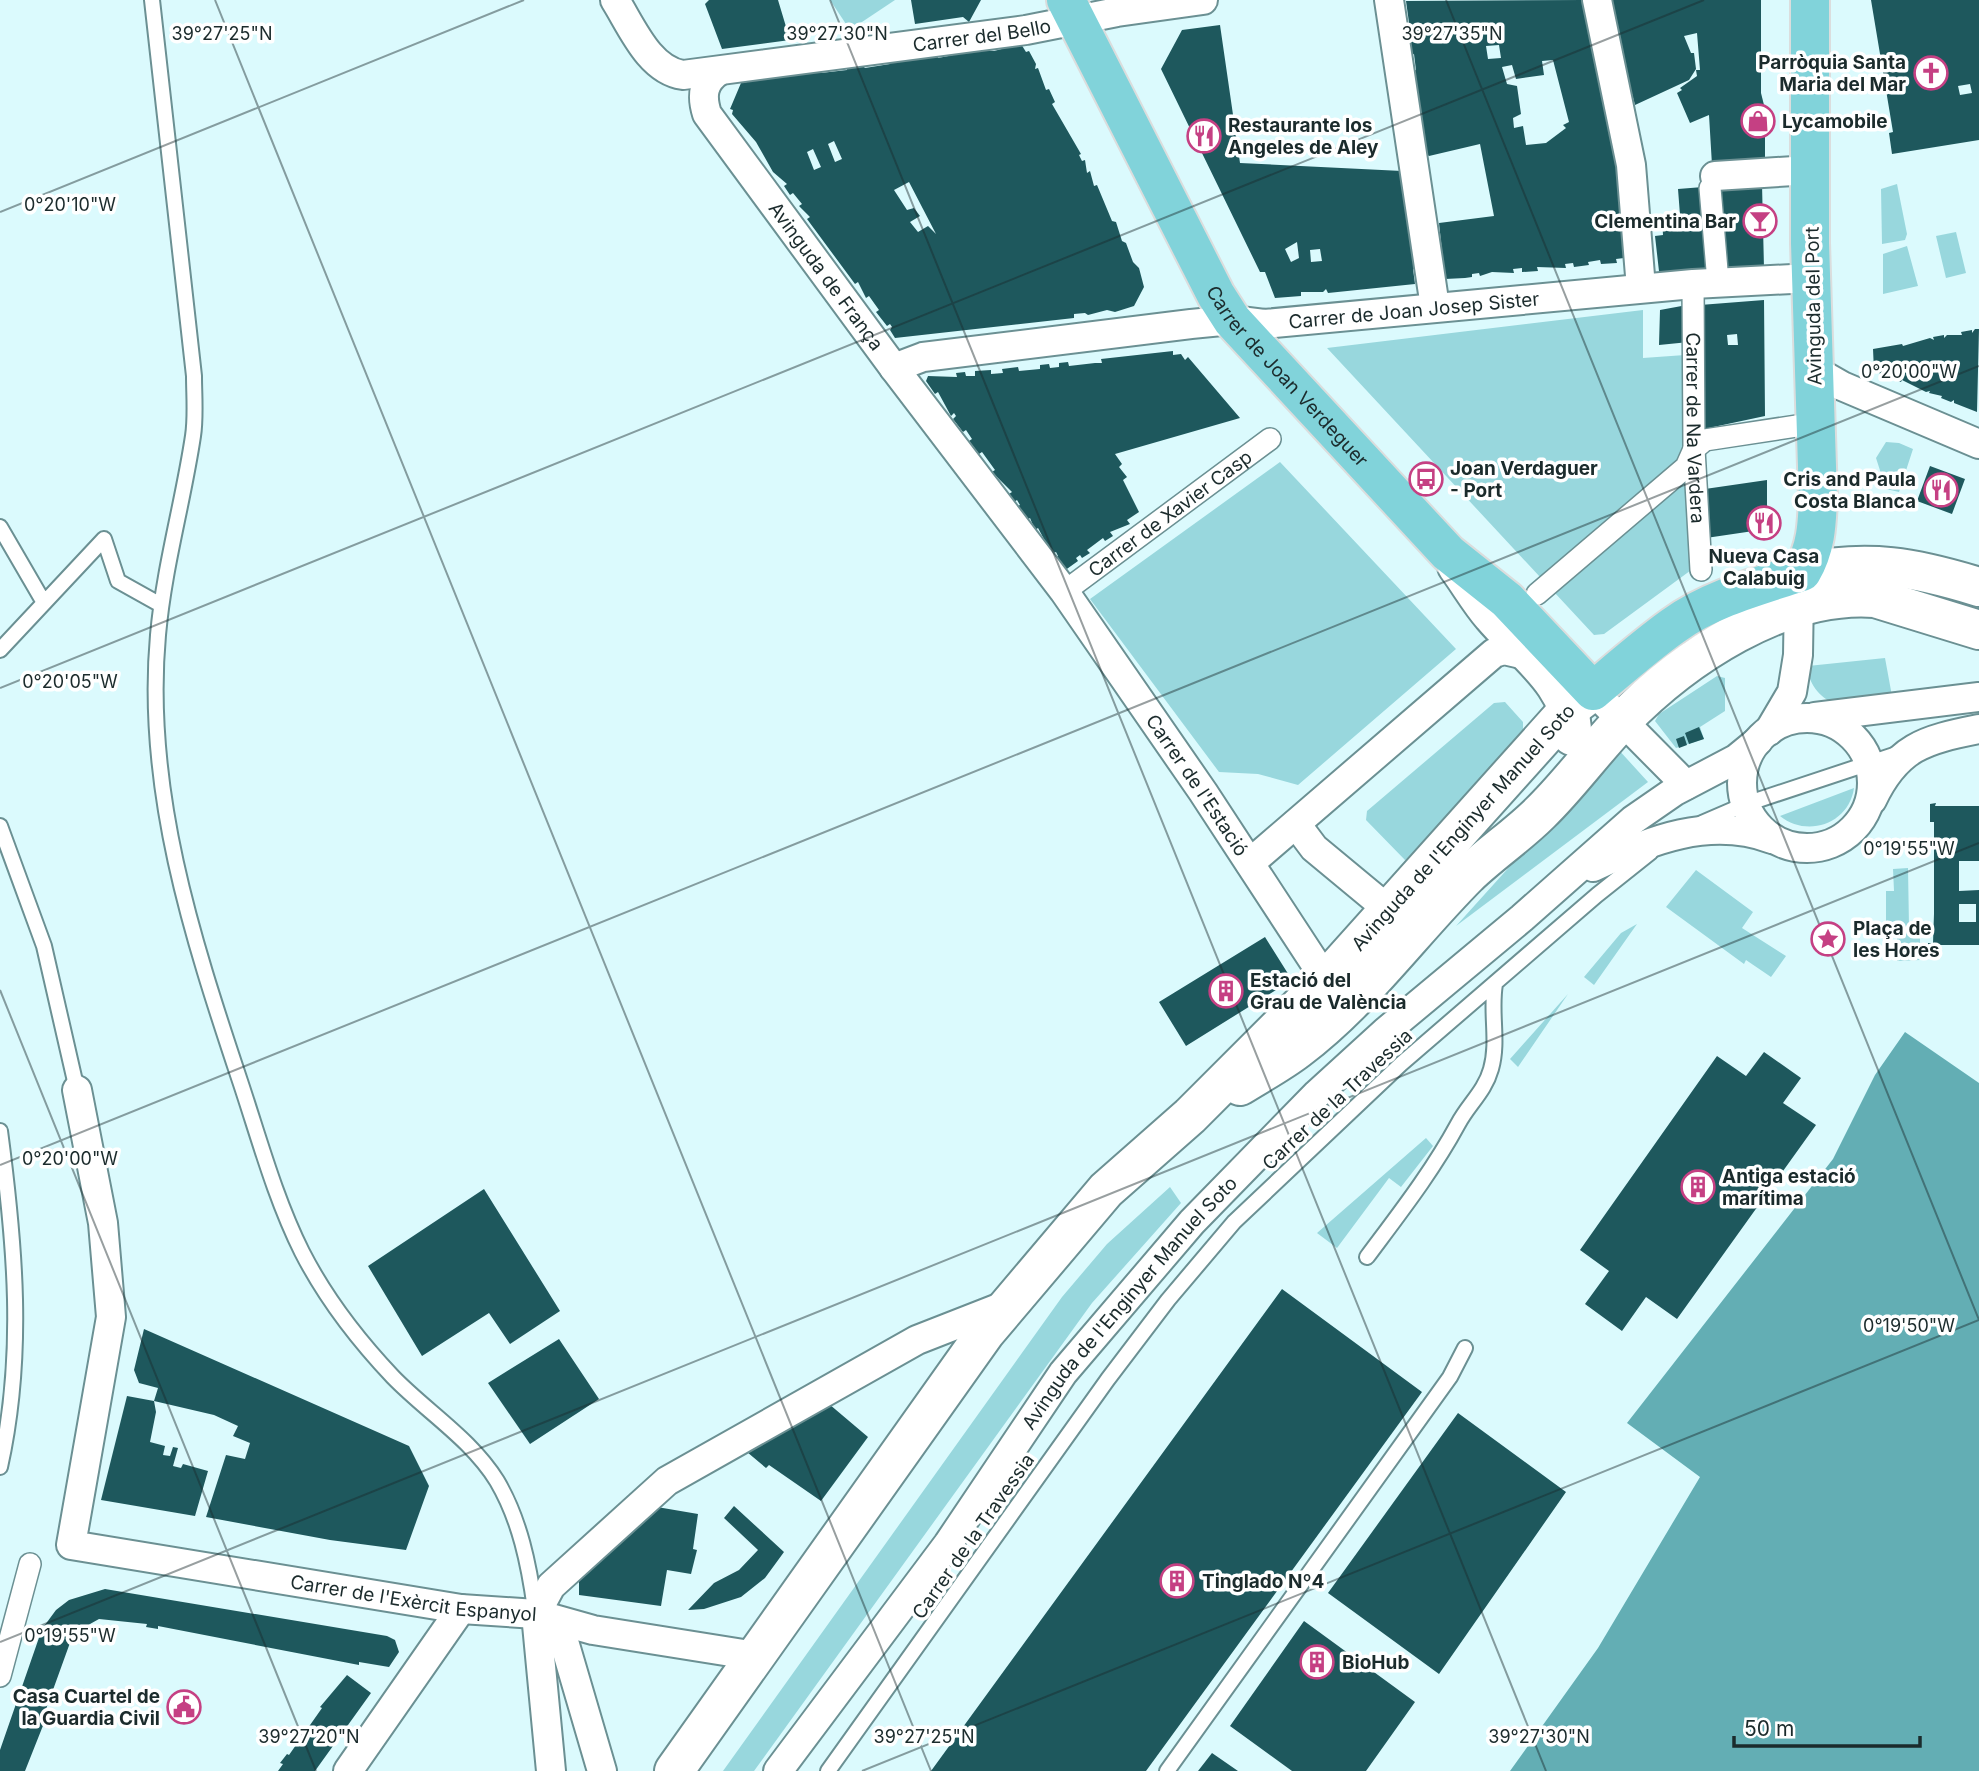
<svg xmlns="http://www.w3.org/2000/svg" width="1979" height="1771" font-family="Inter,sans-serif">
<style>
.green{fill:#98d7dd}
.water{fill:#63aeb4}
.building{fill:#1e585d;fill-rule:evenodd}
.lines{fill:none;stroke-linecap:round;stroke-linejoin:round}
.service-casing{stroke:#6b9093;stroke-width:18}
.pedestrian-casing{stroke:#6b9093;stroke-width:24}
.minor-casing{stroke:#6b9093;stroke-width:32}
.secondary-casing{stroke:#6b9093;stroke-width:42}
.primary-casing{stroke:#dbdddd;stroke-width:42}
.service{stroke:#fff;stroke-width:14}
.pedestrian{stroke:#fff;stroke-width:21}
.minor{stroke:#fff;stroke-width:28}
.secondary{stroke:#fff;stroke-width:38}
.primary{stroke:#81d3da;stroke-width:38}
.ticks{fill:none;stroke:#1b2b2c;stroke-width:2;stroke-opacity:0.45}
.labels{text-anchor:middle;stroke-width:7;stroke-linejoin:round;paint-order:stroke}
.street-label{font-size:19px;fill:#1b2b2c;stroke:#fff}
.poi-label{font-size:19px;font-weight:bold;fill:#1b2b2c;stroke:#fff;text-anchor:start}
.ticks-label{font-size:18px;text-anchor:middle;fill:#1b2b2c;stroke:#fff;stroke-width:7;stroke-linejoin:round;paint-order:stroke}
</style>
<rect width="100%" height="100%" fill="#dbfafd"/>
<path class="green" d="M 830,0 L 895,0 L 850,30 Z
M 1897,184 L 1907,234 L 1905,240 L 1882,244 L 1881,189 Z
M 1956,232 L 1966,273 L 1946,278 L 1936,236 Z
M 1907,246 L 1918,286 L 1883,294 L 1883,254 Z
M 1643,310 L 1643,358 L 1685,355 L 1698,565 L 1604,634 L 1594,635 L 1327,348 Z
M 1886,442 L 1899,443 L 1913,449 L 1899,492 L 1886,489 L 1876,458 Z
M 1280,462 L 1456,649 L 1298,785 L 1258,774 L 1219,772 L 1090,599 Z
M 1885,658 L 1892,696 L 1834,704 C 1819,696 1808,684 1808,666 Z
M 1717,676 L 1725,678 L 1725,711 L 1700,727 L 1704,739 L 1676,748 L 1655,721 L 1659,714 Z
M 1505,702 L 1523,722 L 1523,732 L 1409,859 L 1405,860 L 1366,820 L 1367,811 L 1494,703 Z
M 1617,748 L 1648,782 L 1456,926 Z
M 1854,788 C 1849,824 1807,838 1780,816 Z
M 1908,868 L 1909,927 L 1920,928 L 1920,960 L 1897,961 L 1897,935 L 1886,935 L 1886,891 L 1894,891 L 1893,869 Z
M 1696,870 L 1753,912 L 1742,928 L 1786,956 L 1771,977 L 1746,960 L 1744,964 L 1666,907 Z
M 1637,924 L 1594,985 L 1584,977 L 1621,933 Z
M 1568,994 L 1518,1067 L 1510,1059 Z
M 1426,1138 L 1433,1146 L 1401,1187 L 1389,1178 L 1337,1248 L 1317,1233 Z
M 1170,1187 L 1181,1203 L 1092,1303 L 754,1771 L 723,1771 L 1062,1297 L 1107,1244 Z"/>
<path class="water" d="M 1905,1032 L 1979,1083 L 1979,1771 L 1510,1771 L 1598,1648 L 1700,1477 L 1627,1423 L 1833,1159 L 1875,1075 Z"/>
<path class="building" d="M 709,0 L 778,0 L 790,40 L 722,49 L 705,4 Z
M 911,0 L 981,0 L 969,22 L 963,17 L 915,24 Z
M 1584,0 L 1607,93 L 1631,260 L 1624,258 L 1616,259 L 1617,263 L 1601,264 L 1600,260 L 1588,262 L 1589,265 L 1574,267 L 1573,263 L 1565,264 L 1566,268 L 1537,267 L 1538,271 L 1522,272 L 1522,268 L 1513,269 L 1514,273 L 1492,272 L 1480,276 L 1479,273 L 1472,274 L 1472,277 L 1465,278 L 1445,279 L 1439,223 L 1494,216 L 1480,144 L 1429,156 L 1426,154 L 1413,71 L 1416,70 L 1414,54 L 1411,55 L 1408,37 L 1411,37 L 1406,1 ZM 1499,45 L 1501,58 L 1488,59 L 1486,46 ZM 1553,60 L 1569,122 L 1563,125 L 1566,128 L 1546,143 L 1526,145 L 1523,126 L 1514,128 L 1513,118 L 1521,114 L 1517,86 L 1507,84 L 1502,67 L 1512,65 L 1516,79 L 1544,75 L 1542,61 Z
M 1607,0 L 1761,0 L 1761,93 L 1764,105 L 1761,123 L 1765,125 L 1765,160 L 1712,165 L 1709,115 L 1690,123 L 1677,93 L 1682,90 L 1680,88 L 1697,76 L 1696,70 L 1700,70 L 1697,33 L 1684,36 L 1691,53 L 1694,53 L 1696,69 L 1689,80 L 1635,105 Z
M 1871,0 L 1979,0 L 1979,140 L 1892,154 L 1889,133 L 1893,132 ZM 1970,84 L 1972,93 L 1960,95 L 1958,86 Z
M 1220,25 L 1240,163 L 1402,171 L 1417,269 L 1413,269 L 1415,284 L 1328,293 L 1326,289 L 1323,292 L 1301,292 L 1301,296 L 1275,298 L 1265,272 L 1260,272 L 1161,69 L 1182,30 ZM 1297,242 L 1299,258 L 1291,262 L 1285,249 ZM 1320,249 L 1322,261 L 1311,262 L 1310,250 Z
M 1021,44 L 1026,52 L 1029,51 L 1036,64 L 1035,69 L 1038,68 L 1046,90 L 1049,89 L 1055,102 L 1052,104 L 1081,154 L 1079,155 L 1082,161 L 1085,160 L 1087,173 L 1090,171 L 1094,186 L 1097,185 L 1112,221 L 1116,222 L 1122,241 L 1126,243 L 1133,262 L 1139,268 L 1144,287 L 1134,306 L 1115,312 L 1107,310 L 1088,315 L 1085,313 L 1074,314 L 1074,318 L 895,338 L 890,330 L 892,327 L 890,324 L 887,326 L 876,312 L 879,310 L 869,296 L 866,298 L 858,282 L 855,284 L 807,219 L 810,217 L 799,206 L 802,204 L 793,193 L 790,195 L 784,186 L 787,184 L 773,172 L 756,142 L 732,114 L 733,110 L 730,109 L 741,83 L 821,70 L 821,73 L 847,70 L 847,67 L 862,65 L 865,68 L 890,64 L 889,61 L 937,54 L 938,58 L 979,50 L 994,51 ZM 834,141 L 842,159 L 835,162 L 828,144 ZM 813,149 L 821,167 L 814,170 L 807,152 ZM 909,182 L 936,234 L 928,226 L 918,232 L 910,222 L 920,216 L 914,208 L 907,210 L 894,190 Z
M 1762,184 L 1764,268 L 1728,273 L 1717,187 Z
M 1703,187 L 1712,275 L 1660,280 L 1655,236 L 1663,235 L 1662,217 L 1680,215 L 1678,189 Z
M 1764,300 L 1765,416 L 1704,429 L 1700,305 ZM 1737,334 L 1738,345 L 1728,345 L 1727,335 Z
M 1687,305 L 1689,342 L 1659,345 L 1660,310 Z
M 1975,329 L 1979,329 L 1977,412 L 1954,403 L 1954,400 L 1951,402 L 1941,398 L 1942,396 L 1929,393 L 1930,391 L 1926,392 L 1902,380 L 1901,382 L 1874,371 L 1873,349 L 1902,344 L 1903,346 L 1930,338 L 1934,340 L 1933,337 L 1944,335 L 1944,338 L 1947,335 L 1962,335 L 1961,332 L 1972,330 L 1972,333 Z
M 1173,351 L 1173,355 L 1181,354 L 1185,360 L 1188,357 L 1240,418 L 1115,454 L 1122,464 L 1119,467 L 1127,477 L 1123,480 L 1139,512 L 1127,520 L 1130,524 L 1110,532 L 1113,536 L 1105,541 L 1103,538 L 1087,550 L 1090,553 L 1082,558 L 1080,555 L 1076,558 L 1078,561 L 1064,571 L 1055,558 L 1058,556 L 1056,552 L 1052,554 L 1038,528 L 1035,530 L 1030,518 L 1027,520 L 1018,506 L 1020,505 L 1017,500 L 1014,502 L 1009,494 L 1012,492 L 992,472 L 995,470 L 982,452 L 979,454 L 969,441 L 972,439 L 966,430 L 963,432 L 953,419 L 956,416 L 954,413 L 951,416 L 938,392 L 935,394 L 926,381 L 928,376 L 957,377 L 956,373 L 965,372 L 966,376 L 975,376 L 975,371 L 991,370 L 991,374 L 1003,373 L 1002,369 L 1018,367 L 1019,371 L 1040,369 L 1040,365 L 1049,364 L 1050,368 L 1059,367 L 1059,363 L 1068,362 L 1069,366 L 1095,363 L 1102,363 L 1101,359 Z
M 1930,466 L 1965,479 L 1952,514 L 1917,501 Z
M 1767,480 L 1767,529 L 1706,538 L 1705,489 Z
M 1699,727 L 1704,739 L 1689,744 L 1685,733 Z
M 1684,736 L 1687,745 L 1679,748 L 1676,739 Z
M 1936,803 L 1935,806 L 1979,806 L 1979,861 L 1959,861 L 1959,891 L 1979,890 L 1979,945 L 1940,945 L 1940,955 L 1928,955 L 1928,943 L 1933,943 L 1934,914 L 1934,822 L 1930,822 L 1930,804 ZM 1959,904 L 1976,904 L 1976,922 L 1959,922 Z
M 1265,937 L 1292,980 L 1186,1046 L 1159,1002 Z
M 1764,1052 L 1801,1078 L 1783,1103 L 1816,1125 L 1677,1319 L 1646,1297 L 1622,1331 L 1585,1304 L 1609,1271 L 1580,1250 L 1717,1056 L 1746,1076 Z
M 484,1189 L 560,1311 L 510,1344 L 489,1313 L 422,1356 L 368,1266 Z
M 1282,1289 L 1422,1392 L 1146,1771 L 931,1771 Z
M 144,1329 L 409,1446 L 429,1486 L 406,1550 L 330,1540 L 206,1517 L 226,1455 L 245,1459 L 250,1443 L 233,1436 L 238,1426 L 214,1415 L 154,1401 L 158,1388 L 139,1383 L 134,1370 Z
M 559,1339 L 599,1399 L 530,1444 L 488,1383 Z
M 127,1396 L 154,1401 L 156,1412 L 150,1442 L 165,1446 L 163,1455 L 170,1456 L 173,1447 L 178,1448 L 173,1466 L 181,1468 L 183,1464 L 208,1471 L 195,1516 L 101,1500 Z
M 829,1404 L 868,1437 L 821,1501 L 769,1465 L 766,1468 L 747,1452 Z
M 1458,1413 L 1566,1492 L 1439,1674 L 1328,1593 Z
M 734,1506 L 784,1552 L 765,1578 L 741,1597 L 704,1609 L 688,1610 L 714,1583 L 739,1570 L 758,1550 L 724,1518 Z
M 657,1507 L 698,1514 L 693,1549 L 697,1550 L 691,1574 L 667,1570 L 661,1606 L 579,1595 L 579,1577 Z
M 105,1589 L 387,1636 L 395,1640 L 399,1652 L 389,1667 L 359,1662 L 359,1665 L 158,1626 L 158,1629 L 146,1627 L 147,1624 L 99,1619 L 81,1629 L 71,1640 L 45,1712 L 48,1713 L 25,1771 L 0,1771 L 0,1750 L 42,1629 L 56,1610 L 69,1600 Z
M 1304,1621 L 1415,1702 L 1366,1771 L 1292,1771 L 1230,1726 Z
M 347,1675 L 371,1693 L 315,1771 L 278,1771 L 283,1764 L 280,1763 L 287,1754 L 289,1755 L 322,1708 L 320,1707 Z
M 1212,1753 L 1238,1771 L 1198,1771 Z"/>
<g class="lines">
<defs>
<path id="service" d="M 152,0 L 194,376 C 194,395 196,417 193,436 C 183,503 164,567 158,635 C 144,789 192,937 240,1081 C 259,1138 275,1198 302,1252 C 325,1297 358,1340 393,1377 C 427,1412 471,1439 497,1481 C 520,1520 529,1565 535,1609
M 0,527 L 43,601
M 0,650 L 104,539 L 118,581 L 161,605
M 1702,823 L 1746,804 L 1897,754
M 0,826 L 44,946 L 77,1090
M 0,1131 C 15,1244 25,1355 0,1467
M 1367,1257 C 1399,1214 1432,1172 1458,1124 C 1468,1105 1485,1091 1491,1069 C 1499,1041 1490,1012 1495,984
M 828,1771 L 1108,1379 L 1168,1300 L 1234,1222 L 1401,1064 L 1597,895 L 1651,852
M 1167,1771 L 1450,1377 L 1465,1348"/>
<g id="pedestrian">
<path d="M 1710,188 L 1718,282"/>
<path id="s1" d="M 1693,284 L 1694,449 L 1701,570"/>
<path id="s2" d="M 1072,586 L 1270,439"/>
<path d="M 1537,594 L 1686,467 L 1694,449 L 1705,440 L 1816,423"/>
<path d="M 0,1676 L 30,1564"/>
</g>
<g id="minor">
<path id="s3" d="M 615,0 C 632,27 649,70 683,75 L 1026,30 L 1117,12 L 1203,0"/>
<path d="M 1389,0 L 1435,307"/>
<path d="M 1597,0 L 1631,165 L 1641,288"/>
<path id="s4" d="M 719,71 C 703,82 701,95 707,114 L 894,368 L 1064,591 L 1203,792 L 1326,980"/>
<path d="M 1715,176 L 1810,170"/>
<path id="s5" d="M 894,368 L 923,357 L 1191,324 L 1232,320 L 1264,324 L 1693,284 L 1811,278"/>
<path d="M 1814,370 L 1842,386 L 1979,444"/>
<path d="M 1593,691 L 1686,785"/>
<path d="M 1815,717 L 1979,697"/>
<circle cx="1807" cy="783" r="65"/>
<path d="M 1769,731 L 1792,692 L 1798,655 L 1799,592"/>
<path d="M 1872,800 C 1897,747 1924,740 1979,729"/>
<path d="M 1296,824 L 1314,848 L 1390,911"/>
<path d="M 1250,863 L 1494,653 L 1504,650 L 1530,656"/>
<path d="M 1593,867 C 1650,840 1710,816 1772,839"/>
<path id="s6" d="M 77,1090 L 103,1223 L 111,1317 L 71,1545 L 461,1609 L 536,1614 L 593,1630 L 756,1656"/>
<path d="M 558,1621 L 602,1771"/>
<path d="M 348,1771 L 461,1609"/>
<path d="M 551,1771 L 536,1614 L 551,1586 L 667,1481 L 917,1340 L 1009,1304"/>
<path id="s7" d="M 778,1771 L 948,1544 L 1063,1373 L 1192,1222 L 1317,1094 L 1385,1032 L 1522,918 L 1633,820 L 1675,791 L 1736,759 L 1758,741"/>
</g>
<g id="secondary">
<path d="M 1457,566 C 1469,582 1479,600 1492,615 C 1521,650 1574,685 1572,736"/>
<path d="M 1802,572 C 1870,559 1914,567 1979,587"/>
<path d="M 1240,1086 C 1259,1074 1280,1063 1298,1049 C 1363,1000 1411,932 1468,875 C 1491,853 1518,835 1540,813 C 1569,785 1593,751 1621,722 C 1683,658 1782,591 1875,598 L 1979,630"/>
<path id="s8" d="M 674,1771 L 985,1333 L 1106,1190 L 1190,1116 L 1326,980 L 1568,710 L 1593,691"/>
</g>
<g id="primary">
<path id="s9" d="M 1066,0 L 1216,295 L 1232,320 L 1448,553 L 1507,600 L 1593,691 C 1619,669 1645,646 1673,626 C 1710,599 1759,586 1802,572 C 1816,548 1817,525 1818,498 L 1810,243 L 1810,0"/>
</g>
</defs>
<use href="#service" class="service-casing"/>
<use href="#pedestrian" class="pedestrian-casing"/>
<use href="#minor" class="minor-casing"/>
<use href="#secondary" class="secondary-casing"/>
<use href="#primary" class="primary-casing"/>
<use href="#service" class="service"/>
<use href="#pedestrian" class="pedestrian"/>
<use href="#minor" class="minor"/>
<use href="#secondary" class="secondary"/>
<use href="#primary" class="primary"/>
</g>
<path class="ticks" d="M 215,0 L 931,1771M 830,0 L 1546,1771M 1446,0 L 1979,1320M 0,212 L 524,0M 0,688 L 1704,0M 0,990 L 316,1771M 0,1165 L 1979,366M 0,1642 L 1979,843M 862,1771 L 1979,1320"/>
<defs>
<symbol id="church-ring" viewBox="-11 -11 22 22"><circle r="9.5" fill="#fff" stroke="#c54083" stroke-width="1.5"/><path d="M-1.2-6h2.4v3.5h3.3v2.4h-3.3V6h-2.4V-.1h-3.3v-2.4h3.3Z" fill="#c54083"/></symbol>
<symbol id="shop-ring" viewBox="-11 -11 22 22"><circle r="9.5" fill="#fff" stroke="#c54083" stroke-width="1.5"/><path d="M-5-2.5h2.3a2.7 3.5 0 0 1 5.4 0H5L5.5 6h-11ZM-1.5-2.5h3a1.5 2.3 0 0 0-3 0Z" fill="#c54083"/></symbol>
<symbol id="restaurant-ring" viewBox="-11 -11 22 22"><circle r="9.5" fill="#fff" stroke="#c54083" stroke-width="1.5"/><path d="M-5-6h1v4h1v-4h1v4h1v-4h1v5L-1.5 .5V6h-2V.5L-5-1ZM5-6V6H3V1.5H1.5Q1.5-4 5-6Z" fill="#c54083"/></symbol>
<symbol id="bar-ring" viewBox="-11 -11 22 22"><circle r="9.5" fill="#fff" stroke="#c54083" stroke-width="1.5"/><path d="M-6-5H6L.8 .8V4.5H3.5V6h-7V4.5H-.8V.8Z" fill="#c54083"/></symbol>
<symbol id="bus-ring" viewBox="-11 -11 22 22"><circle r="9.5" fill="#fff" stroke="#c54083" stroke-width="1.5"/><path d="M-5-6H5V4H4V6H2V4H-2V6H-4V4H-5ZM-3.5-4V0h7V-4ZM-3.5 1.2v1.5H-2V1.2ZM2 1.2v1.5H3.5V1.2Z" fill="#c54083"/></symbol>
<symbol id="sight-ring" viewBox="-11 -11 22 22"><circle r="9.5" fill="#fff" stroke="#c54083" stroke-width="1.5"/><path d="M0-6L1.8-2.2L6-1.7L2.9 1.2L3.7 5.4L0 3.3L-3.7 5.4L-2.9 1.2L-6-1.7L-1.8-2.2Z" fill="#c54083"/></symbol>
<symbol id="building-ring" viewBox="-11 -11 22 22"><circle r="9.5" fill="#fff" stroke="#c54083" stroke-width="1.5"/><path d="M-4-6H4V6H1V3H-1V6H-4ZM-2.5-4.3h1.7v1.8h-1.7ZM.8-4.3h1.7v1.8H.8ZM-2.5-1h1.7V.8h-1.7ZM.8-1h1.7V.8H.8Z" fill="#c54083"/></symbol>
<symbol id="civic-ring" viewBox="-11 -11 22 22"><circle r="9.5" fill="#fff" stroke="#c54083" stroke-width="1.5"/><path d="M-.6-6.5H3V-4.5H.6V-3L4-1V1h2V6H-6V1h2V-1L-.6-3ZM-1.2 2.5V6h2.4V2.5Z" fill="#c54083"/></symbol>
</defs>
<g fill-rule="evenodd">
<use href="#church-ring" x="1912" y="54" width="38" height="38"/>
<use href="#shop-ring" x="1739" y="102" width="38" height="38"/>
<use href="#restaurant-ring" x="1185" y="117" width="38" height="38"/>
<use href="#bar-ring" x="1741" y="202" width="38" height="38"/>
<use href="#bus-ring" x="1407" y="460" width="38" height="38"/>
<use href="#restaurant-ring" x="1922" y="471" width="38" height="38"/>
<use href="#restaurant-ring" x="1745" y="504" width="38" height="38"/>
<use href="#sight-ring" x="1809" y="920" width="38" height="38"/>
<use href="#building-ring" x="1207" y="972" width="38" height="38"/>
<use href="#building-ring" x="1679" y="1168" width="38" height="38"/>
<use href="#building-ring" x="1158" y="1562" width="38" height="38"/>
<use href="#building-ring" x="1298" y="1643" width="38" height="38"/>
<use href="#civic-ring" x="165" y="1688" width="38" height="38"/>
</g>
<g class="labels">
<g class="street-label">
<text dy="7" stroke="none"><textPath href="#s3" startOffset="406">Carrer del Bello</textPath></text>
<text dy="7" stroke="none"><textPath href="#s4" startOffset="250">Avinguda de França</textPath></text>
<text transform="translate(1813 306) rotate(-91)" y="7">Avinguda del Port</text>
<text dy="7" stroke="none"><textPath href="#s5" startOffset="525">Carrer de Joan Josep Sister</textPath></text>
<text dy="7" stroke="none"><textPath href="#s9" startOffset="439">Carrer de Joan Verdeguer</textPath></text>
<text dy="7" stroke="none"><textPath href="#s1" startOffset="144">Carrer de Na Vardera</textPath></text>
<text dy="7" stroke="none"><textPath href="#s2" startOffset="122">Carrer de Xavier Casp</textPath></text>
<text dy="7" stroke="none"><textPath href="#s4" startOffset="880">Carrer de l'Estació</textPath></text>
<text dy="7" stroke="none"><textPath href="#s8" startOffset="1234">Avinguda de l'Enginyer Manuel Soto</textPath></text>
<text transform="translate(1337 1099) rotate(-43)" y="7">Carrer de la Travessia</text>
<text dy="7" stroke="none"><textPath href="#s7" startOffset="586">Avinguda de l'Enginyer Manuel Soto</textPath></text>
<text transform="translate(973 1536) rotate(-55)" y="7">Carrer de la Travessia</text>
<text dy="7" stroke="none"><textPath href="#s6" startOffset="808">Carrer de l'Exèrcit Espanyol</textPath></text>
</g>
<g class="poi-label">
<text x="1906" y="69" text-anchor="end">Parròquia Santa<tspan x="1906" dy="22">Maria del Mar</tspan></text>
<text x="1782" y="128">Lycamobile</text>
<text x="1228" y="132">Restaurante los<tspan x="1228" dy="22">Angeles de Aley</tspan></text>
<text x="1736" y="228" text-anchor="end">Clementina Bar</text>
<text x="1450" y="475">Joan Verdaguer<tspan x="1450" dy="22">- Port</tspan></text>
<text x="1916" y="486" text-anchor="end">Cris and Paula<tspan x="1916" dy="22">Costa Blanca</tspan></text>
<text x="1764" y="563" text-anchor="middle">Nueva Casa<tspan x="1764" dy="22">Calabuig</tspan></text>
<text x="1853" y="935">Plaça de<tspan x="1853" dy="22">les Hores</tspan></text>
<text x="1250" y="987">Estació del<tspan x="1250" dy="22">Grau de València</tspan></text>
<text x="1722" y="1183">Antiga estació<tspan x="1722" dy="22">marítima</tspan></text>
<text x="1202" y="1588">Tinglado Nº4</text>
<text x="1342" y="1669">BioHub</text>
<text x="160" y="1703" text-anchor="end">Casa Cuartel de<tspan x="160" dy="22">la Guardia Civil</tspan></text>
</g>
</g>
<g class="ticks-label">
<text x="1452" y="40">39°27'35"N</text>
<text x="222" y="40">39°27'25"N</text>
<text x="837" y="40">39°27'30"N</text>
<text x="70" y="211">0°20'10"W</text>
<text x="1909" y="378">0°20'00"W</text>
<text x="70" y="688">0°20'05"W</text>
<text x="1909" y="855">0°19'55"W</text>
<text x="70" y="1165">0°20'00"W</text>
<text x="1909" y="1332">0°19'50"W</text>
<text x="70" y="1642">0°19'55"W</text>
<text x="309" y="1743">39°27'20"N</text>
<text x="924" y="1743">39°27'25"N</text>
<text x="1539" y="1743">39°27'30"N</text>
</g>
<path d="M1734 1736v10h186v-10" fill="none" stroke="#1b2b2c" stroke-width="3.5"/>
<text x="1744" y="1736" font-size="21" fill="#1b2b2c" stroke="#ffffff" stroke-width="5" paint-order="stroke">50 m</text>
</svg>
